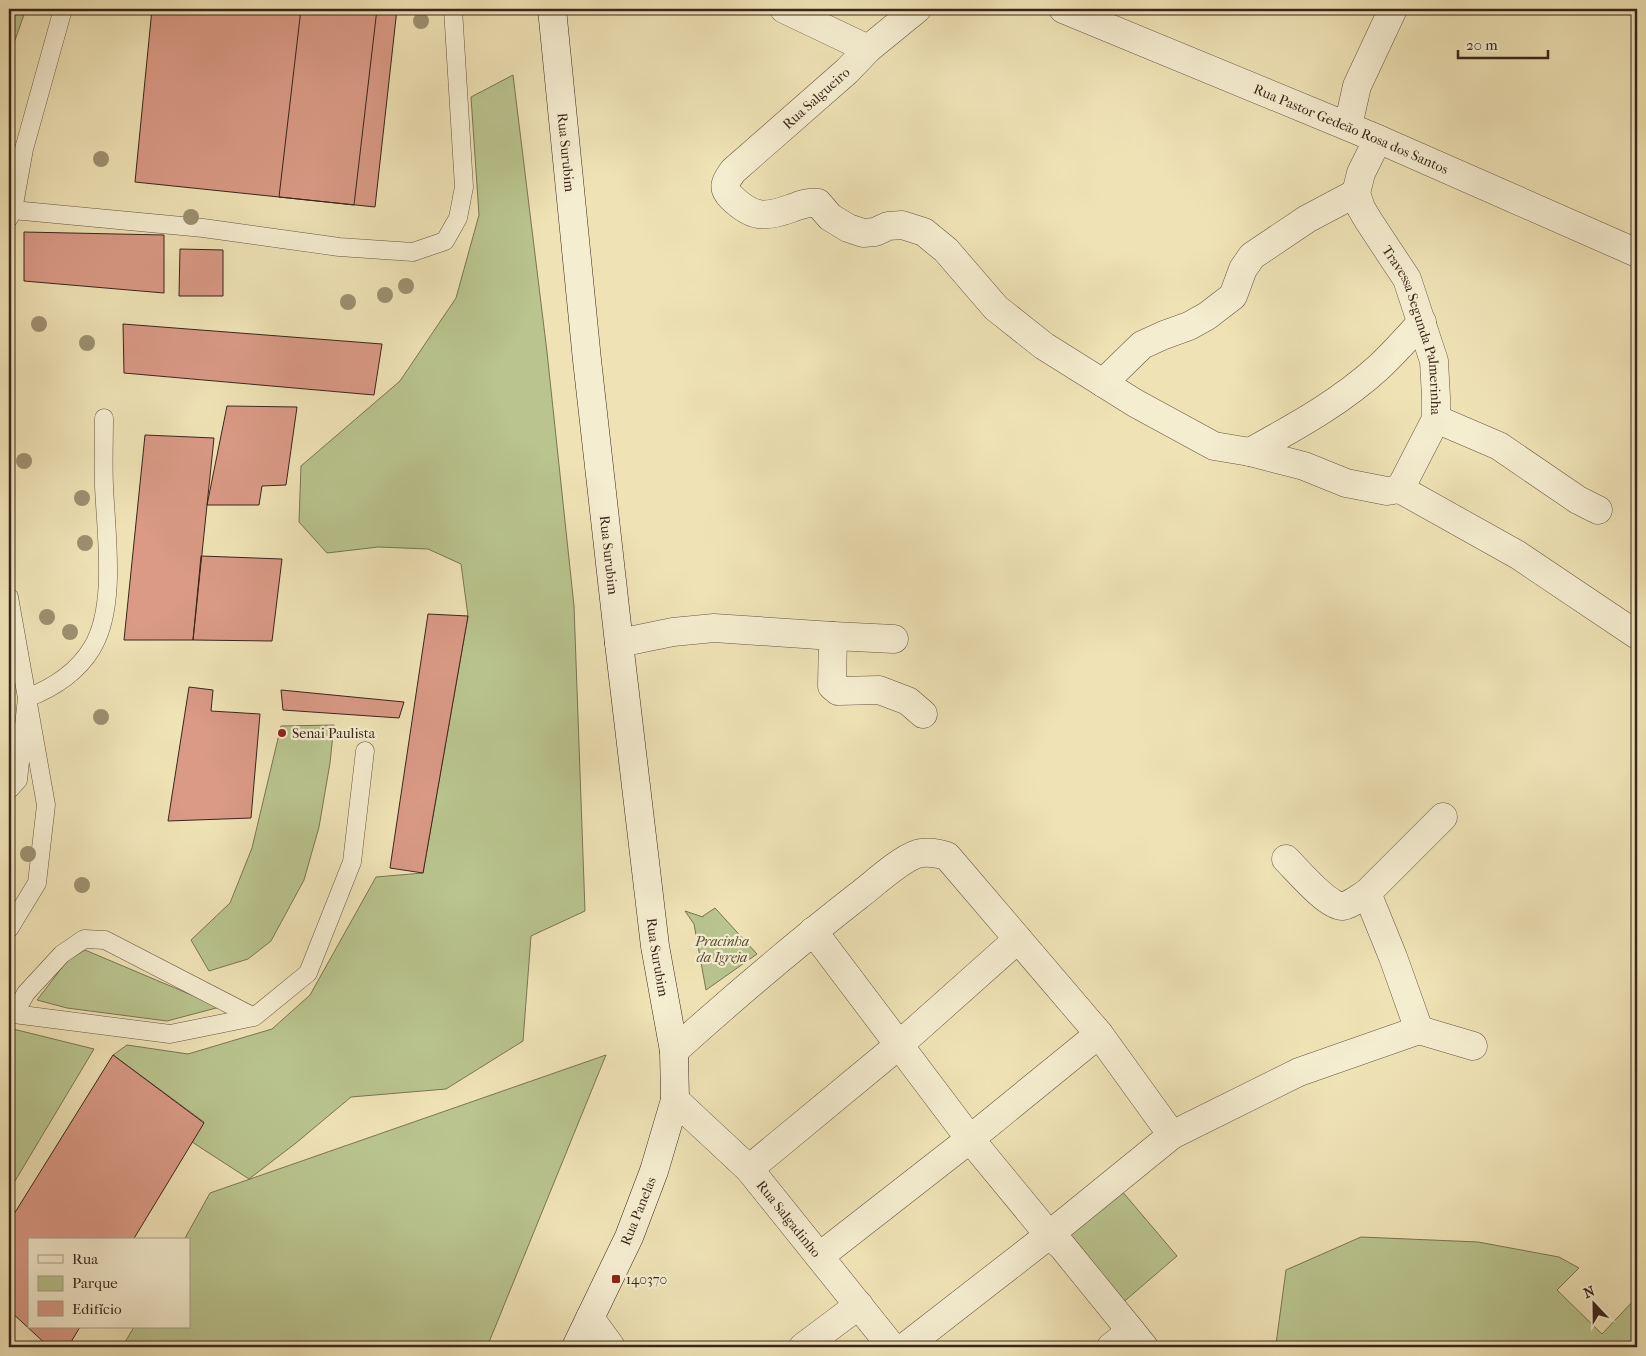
<svg xmlns="http://www.w3.org/2000/svg" width="1646" height="1356" font-family="'IM FELL French Canon',serif">
<style>
.green{fill:#b9c48e;stroke:#7a7454}
.building{fill:#da9a86;stroke:#3a251a}
.lines{fill:none;stroke-linecap:round;stroke-linejoin:round}
.lane-casing{stroke:#675441;stroke-width:19}
.street-casing{stroke:#675441;stroke-width:29}
.secondary-casing{stroke:#3a251a;stroke-width:29}
.lane{stroke:#f5edd0;stroke-width:18}
.street{stroke:#f5edd0;stroke-width:28}
.secondary{stroke:#f5edd0;stroke-width:28}
.tree{fill:#9d9070}
.poi-dot{fill:#8f2418;stroke:#f5edd0;stroke-width:2}
.labels{text-anchor:middle;stroke-width:4.5;stroke-linejoin:round;paint-order:stroke}
.street-label{font-size:14px;fill:#3a251a;stroke:#f5edd0}
.poi-label{font-size:14px;fill:#3a251a;stroke:#f5edd0;text-anchor:start}
.park-label{font-size:14px;font-style:italic;fill:#5a4d37;stroke:#f5edd0}
</style>
<rect width="100%" height="100%" fill="#efe3b6"/>
<filter id="stains"><feTurbulence type="fractalNoise" baseFrequency=".004" numOctaves="4"/><feColorMatrix values="0 0 0 0 .2 0 0 0 0 .09 0 0 0 0 .02 0 0 0 .5 -.17"/></filter>
<radialGradient id="worn" r=".72"><stop offset=".6" stop-color="#630" stop-opacity="0"/><stop offset="1" stop-color="#630" stop-opacity=".3"/></radialGradient>
<path class="green" d="M 9,9 L 26,9 L 9,57 Z
M 513,75 L 547,352 L 574,606 L 585,911 L 531,936 L 523,1041 L 446,1089 L 351,1097 L 296,1143 L 249,1179 L 192,1142 L 204,1122 L 113,1055 L 127,1045 L 188,1054 L 272,1029 L 310,995 L 376,877 L 423,873 L 468,616 L 461,564 L 428,549 L 378,547 L 327,553 L 299,522 L 301,466 L 400,381 L 456,298 L 479,215 L 471,97 Z
M 334,725 L 330,763 L 319,827 L 304,880 L 271,941 L 248,959 L 209,971 L 191,940 L 230,903 L 252,848 L 281,726 Z
M 715,908 L 757,954 L 706,990 L 694,924 L 685,911 L 703,917 L 703,916 Z
M 85,950 L 220,1007 L 167,1021 L 67,1008 L 37,1000 L 67,961 Z
M 9,1028 L 94,1049 L 9,1191 Z
M 606,1055 L 487,1347 L 122,1347 L 134,1327 L 189,1327 L 189,1240 L 184,1240 L 210,1193 Z
M 1121,1190 L 1177,1256 L 1120,1305 L 1063,1238 Z
M 1361,1237 L 1478,1242 L 1559,1257 L 1579,1268 L 1557,1290 L 1602,1334 L 1637,1297 L 1637,1347 L 1278,1347 L 1276,1344 L 1286,1270 Z"/>
<path class="building" d="M 152,9 L 397,9 L 375,207 L 135,182 Z
M 301,9 L 377,9 L 354,205 L 279,197 Z
M 24,232 L 164,235 L 164,293 L 24,281 Z
M 180,249 L 223,250 L 223,296 L 179,296 Z
M 123,324 L 382,344 L 374,395 L 124,373 Z
M 227,406 L 297,407 L 286,485 L 262,486 L 259,505 L 207,505 Z
M 145,435 L 214,438 L 193,640 L 124,640 Z
M 201,556 L 282,559 L 272,641 L 193,640 Z
M 428,614 L 468,616 L 423,873 L 390,868 Z
M 189,687 L 213,690 L 211,711 L 260,714 L 251,818 L 168,821 Z
M 281,690 L 404,702 L 399,718 L 283,710 Z
M 113,1055 L 204,1123 L 133,1240 L 29,1240 L 29,1327 L 80,1327 L 68,1347 L 49,1347 L 9,1310 L 9,1222 Z"/>
<g class="lines">
<defs>
<path id="lane" d="M 13,210 L 203,228 L 339,247 L 413,252 L 445,241 L 458,218 L 464,187 L 453,9
M 9,218 L 13,210 L 24,149 L 63,9
M 9,597 L 27,698 L 18,780 L 9,790
M 9,929 L 37,883 L 46,805 L 27,698 C 53,688 77,673 92,648 C 117,607 106,534 104,486 C 103,464 104,440 104,418
M 9,1010 L 14,1014 L 170,1034 L 254,1017 L 308,973 L 352,862 L 365,751
M 14,1014 L 26,993 L 62,954 L 84,939 L 105,940 L 254,1017"/>
<g id="street">
<path d="M 784,9 L 868,49"/>
<path d="M 917,9 L 868,49 L 847,71 L 733,171 C 726,181 721,187 731,197 C 752,218 765,218 792,208 C 801,205 807,202 818,203 L 830,217 L 848,228 L 863,233 L 875,232 L 888,226 L 902,225 L 924,232 L 946,250 L 996,308 L 1044,346 L 1135,403 L 1214,446 L 1250,452 L 1304,466 L 1346,483 L 1387,491 L 1400,489"/>
<path id="s1" d="M 1063,9 L 1378,139 L 1637,253"/>
<path d="M 1348,126 L 1357,86 L 1393,9"/>
<path id="s2" d="M 1378,139 L 1361,173 L 1356,193 L 1361,208 L 1368,220 L 1407,279 L 1434,361 L 1436,397 L 1436,419 L 1400,489 L 1518,555 L 1637,635"/>
<path d="M 1103,383 L 1142,345 L 1164,335 L 1189,326 L 1207,316 L 1233,296 L 1243,269 L 1252,256 L 1307,219 L 1356,193"/>
<path d="M 1436,419 L 1499,446 L 1578,500 L 1598,510"/>
<path d="M 1250,452 C 1295,427 1341,402 1379,367 C 1394,353 1408,337 1422,322"/>
<path d="M 833,636 L 894,639"/>
<path d="M 619,643 L 673,632 L 714,628 L 833,636 L 832,686 L 838,691 L 879,690 L 908,701 L 923,714"/>
<path d="M 1286,859 C 1297,870 1329,908 1343,906 C 1351,905 1360,897 1367,893"/>
<path d="M 813,931 L 970,1139 L 1049,1235 L 1062,1246 L 1144,1347"/>
<path d="M 1419,1030 L 1393,957 L 1367,893 L 1443,817"/>
<path d="M 674,1051 C 734,997 794,946 858,896 C 874,884 899,860 917,854 C 927,851 936,853 947,856 L 1099,1034 L 1172,1135 L 1049,1235 L 905,1347"/>
<path id="s3" d="M 675,1100 L 749,1169 L 892,1347"/>
<path d="M 1172,1135 L 1299,1072 L 1419,1030 L 1473,1046"/>
<path d="M 749,1169 L 899,1045 L 1018,939"/>
<path d="M 820,1256 L 970,1139 L 1099,1034"/>
<path d="M 590,1318 L 611,1347"/>
<path d="M 803,1347 L 859,1305"/>
<path d="M 1111,1347 L 1131,1331"/>
</g>
<g id="secondary">
<path id="s4" d="M 552,9 L 587,360 L 619,643 L 655,946 L 674,1051 L 675,1100 L 654,1171 L 629,1237 L 576,1347"/>
</g>
</defs>
<use href="#lane" class="lane-casing"/>
<use href="#street" class="street-casing"/>
<use href="#secondary" class="secondary-casing"/>
<use href="#lane" class="lane"/>
<use href="#street" class="street"/>
<use href="#secondary" class="secondary"/>
</g>
<g class="tree">
<circle cx="421" cy="21" r="8"/>
<circle cx="101" cy="159" r="8"/>
<circle cx="191" cy="217" r="8"/>
<circle cx="406" cy="286" r="8"/>
<circle cx="385" cy="295" r="8"/>
<circle cx="348" cy="302" r="8"/>
<circle cx="39" cy="324" r="8"/>
<circle cx="87" cy="343" r="8"/>
<circle cx="24" cy="461" r="8"/>
<circle cx="82" cy="498" r="8"/>
<circle cx="85" cy="543" r="8"/>
<circle cx="47" cy="617" r="8"/>
<circle cx="70" cy="632" r="8"/>
<circle cx="101" cy="717" r="8"/>
<circle cx="28" cy="854" r="8"/>
<circle cx="82" cy="885" r="8"/>
</g>
<g class="poi-dot">
<circle cx="282" cy="733" r="5"/>
<rect x="611" y="1274" width="10" height="10" rx="2.5"/>
</g>
<g class="labels">
<g class="street-label">
<text transform="translate(816 98) rotate(-42)" y="5">Rua Salgueiro</text>
<text dy="5" stroke="none"><textPath href="#s1" startOffset="312">Rua Pastor Gedeão Rosa dos Santos</textPath></text>
<text dy="5" stroke="none"><textPath href="#s4" startOffset="144">Rua Surubim</textPath></text>
<text dy="5" stroke="none"><textPath href="#s2" startOffset="210">Travessa Segunda Palmerinha</textPath></text>
<text dy="5" stroke="none"><textPath href="#s4" startOffset="549">Rua Surubim</textPath></text>
<text dy="5" stroke="none"><textPath href="#s4" startOffset="954">Rua Surubim</textPath></text>
<text transform="translate(638 1211) rotate(-68)" y="5">Rua Panelas</text>
<text dy="5" stroke="none"><textPath href="#s3" startOffset="165">Rua Salgadinho</textPath></text>
</g>
<g class="poi-label">
<text x="292" y="738">Senai Paulista</text>
<text x="626" y="1284">140370</text>
</g>
<g class="park-label">
<text x="722" y="946">Pracinha<tspan x="722" dy="16">da Igreja</tspan></text>
</g>
</g>
<rect width="1646" height="1356" fill="none" stroke="#efe3b6" stroke-width="30"/>
<rect x="10" y="10" width="1626" height="1336" fill="none" stroke="#3a251a" stroke-width="2.5"/>
<rect x="15" y="15" width="1616" height="1326" fill="none" stroke="#3a251a"/>
<rect x="28" y="1238" width="162" height="90" fill="#f5edd0" stroke="#aa9d87"/>
<rect x="38" y="1255" width="25" height="8" fill="#f5edd0" stroke="#aa9d87"/>
<text x="72" y="1264" font-size="15" fill="#3a251a">Rua</text>
<rect x="38" y="1276" width="25" height="15" fill="#b9c48e" stroke="#aa9d87"/>
<text x="72" y="1288" font-size="15" fill="#3a251a">Parque</text>
<rect x="38" y="1301" width="25" height="15" fill="#da9a86" stroke="#aa9d87"/>
<text x="72" y="1314" font-size="15" fill="#3a251a">Edifício</text>
<g transform="translate(1594 1304) rotate(338)" stroke="#f5edd0" stroke-width="4" paint-order="stroke">
<path d="M0-4L9 19L0 12L-9 19Z" fill="#3a251a"/>
<text y="-8" font-size="14" font-weight="bold" text-anchor="middle" fill="#3a251a">N</text>
</g>
<path d="M1458 50v8h90v-8" fill="none" stroke="#3a251a" stroke-width="2.5"/>
<text x="1466" y="50" font-size="15" fill="#3a251a" stroke="#f5edd0" stroke-width="4" paint-order="stroke">20 m</text>
<rect width="100%" height="100%" filter="url(#stains)"/>
<rect width="100%" height="100%" fill="url(#worn)"/>
</svg>
